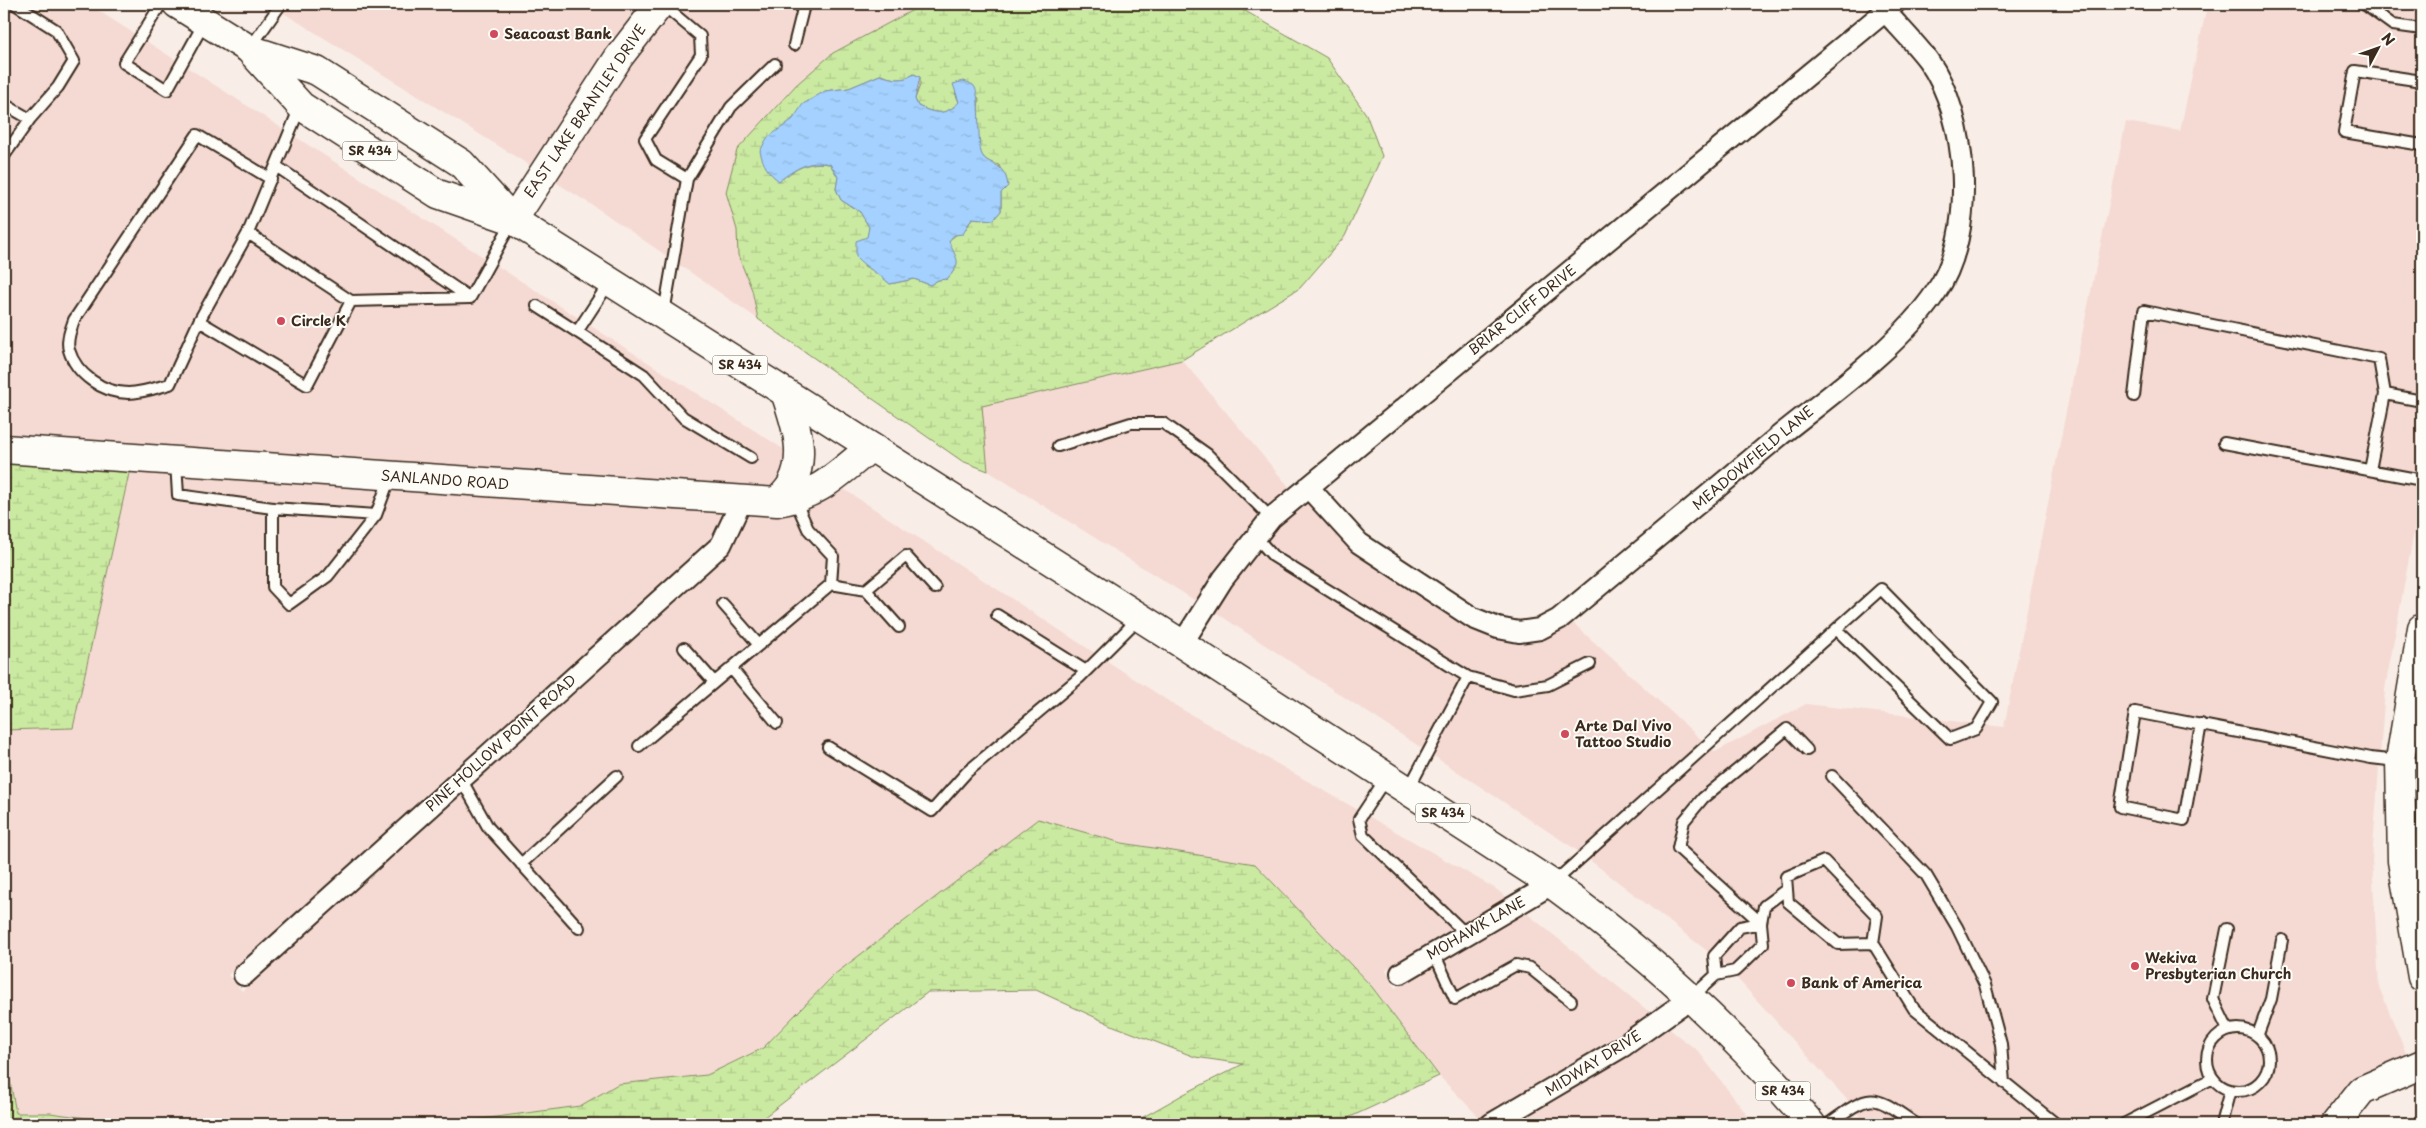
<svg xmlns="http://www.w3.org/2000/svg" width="2426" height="1128" font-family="'Playpen Sans',sans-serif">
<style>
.built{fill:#f4dad3}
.wetland{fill:url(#wetland-marsh);stroke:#838a60;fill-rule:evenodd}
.water{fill:url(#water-ripples);stroke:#7a8ea5}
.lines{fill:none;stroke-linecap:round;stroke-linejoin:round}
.lane-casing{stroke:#3b2a1e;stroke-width:14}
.street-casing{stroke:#3b2a1e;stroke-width:24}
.secondary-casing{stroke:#3b2a1e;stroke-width:31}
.primary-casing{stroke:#3b2a1e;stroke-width:31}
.lane{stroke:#fdfcf7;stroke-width:10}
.street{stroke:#fdfcf7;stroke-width:20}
.secondary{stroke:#fdfcf7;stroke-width:28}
.primary{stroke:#fdfcf7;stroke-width:28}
.poi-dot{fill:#d1495b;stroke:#fdfcf7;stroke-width:2}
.labels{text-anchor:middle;stroke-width:4;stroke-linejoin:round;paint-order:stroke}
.shield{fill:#fdfcf7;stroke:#75695f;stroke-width:1}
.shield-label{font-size:12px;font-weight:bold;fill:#3b2a1e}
.poi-label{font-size:14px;font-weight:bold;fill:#3b2a1e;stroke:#fdfcf7;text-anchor:start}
.street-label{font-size:14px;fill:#3b2a1e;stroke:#fdfcf7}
</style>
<defs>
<pattern id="wetland-marsh" width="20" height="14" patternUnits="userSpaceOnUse" patternTransform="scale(1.25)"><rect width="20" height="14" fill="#cbeaa1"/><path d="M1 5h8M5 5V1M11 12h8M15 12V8" fill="none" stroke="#afc98a"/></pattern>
<pattern id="water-ripples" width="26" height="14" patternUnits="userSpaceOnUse" patternTransform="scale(1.25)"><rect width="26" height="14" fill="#a4d1ff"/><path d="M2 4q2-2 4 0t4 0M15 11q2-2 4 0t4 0" fill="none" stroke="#8eb4da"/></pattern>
</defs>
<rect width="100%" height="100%" fill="#f9ede7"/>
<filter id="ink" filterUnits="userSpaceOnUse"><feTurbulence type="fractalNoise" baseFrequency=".02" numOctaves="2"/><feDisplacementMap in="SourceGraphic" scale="10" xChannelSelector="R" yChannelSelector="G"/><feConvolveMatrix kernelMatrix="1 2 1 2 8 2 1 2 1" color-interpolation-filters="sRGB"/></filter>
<g filter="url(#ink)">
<path class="built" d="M 4,4 L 88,4 L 788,452 L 782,479 L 773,491 L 4,438 Z
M 269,4 L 645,4 L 534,168 Z
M 674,4 L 924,4 L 833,53 L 737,230 L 758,319 L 600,210 L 552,180 L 663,15 Z
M 2229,4 L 2422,4 L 2422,488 L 2385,689 L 2372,860 L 2379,987 L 2408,1058 L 2322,1124 L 1866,1124 L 1852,1105 L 1724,964 L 1578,851 L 1215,612 L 1232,584 L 1260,546 L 1278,525 L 1306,502 L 1352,552 L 1468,629 L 1494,638 L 1519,643 L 1545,638 L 1572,622 L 1715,752 L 1806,704 L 2004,727 L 2065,417 L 2126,122 L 2180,131 L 2206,11 L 2220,12 L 2226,9 Z
M 1182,360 L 1290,488 L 1264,510 L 1243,534 L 1196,601 L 988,471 L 981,406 Z
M 130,469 L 726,510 L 712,540 L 228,975 L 242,991 L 728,553 L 749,512 L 772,513 L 778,517 L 782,512 L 839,486 L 1176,706 L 1496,889 L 1507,898 L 1386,969 L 1395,988 L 1525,912 L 1652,1014 L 1617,1038 L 1480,1118 L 1439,1076 L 1372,987 L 1255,864 L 1122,843 L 1038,819 L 835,974 L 763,1048 L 707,1075 L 618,1084 L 580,1106 L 443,1124 L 438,1122 L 428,1124 L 130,1124 L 50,1113 L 16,1113 L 4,1048 L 4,730 L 73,728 Z
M 1668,1028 L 1698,1051 L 1754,1124 L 1512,1124 L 1627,1057 Z
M 2422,1114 L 2422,1124 L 2392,1124 Z"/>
<path class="wetland" d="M 924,4 L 1233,4 L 1327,58 L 1366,114 L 1382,156 L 1345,236 L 1300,288 L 1182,360 L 982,406 L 988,471 L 962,461 L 758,319 L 752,290 L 738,255 L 737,230 L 726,192 L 737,150 L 796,85 L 833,53 ZM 914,74 L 920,77 L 920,85 L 915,99 L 918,106 C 935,114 946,116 959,102 L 955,93 L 979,98 C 978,110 976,147 982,155 C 986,161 992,163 999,165 L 1007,186 L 1001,193 L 1001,211 L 993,220 L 972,218 L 968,226 L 948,241 C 956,260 963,262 947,279 L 938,280 L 930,285 L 914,279 L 890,284 L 878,273 L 864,266 L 869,227 L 860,212 L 841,200 L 836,189 L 838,177 L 830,164 C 808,161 797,168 779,181 L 782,128 L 825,91 L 849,88 L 880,75 C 893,79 902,82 914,74 Z
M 4,460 L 130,469 L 73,728 L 4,730 Z
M 1038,819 L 1122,843 L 1255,864 L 1372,987 L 1439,1076 L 1335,1124 L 1131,1124 L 1184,1094 L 1243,1064 L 1195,1057 L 1114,1026 L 1036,990 L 928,992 L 755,1124 L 443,1124 L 580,1106 L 618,1084 L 707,1075 L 763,1048 L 835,974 Z
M 4,1048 L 16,1113 L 50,1113 L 130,1124 L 4,1124 Z"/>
<path class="water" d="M 914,74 L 920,77 L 915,99 L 918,106 C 935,114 946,116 959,102 L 953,84 L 964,81 C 967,82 972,84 974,86 C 981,94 977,138 981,152 C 985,167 1005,159 1008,186 L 1001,193 L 1001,211 L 993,220 L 972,218 L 963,234 L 954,235 L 949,241 C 956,261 964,260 947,279 L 938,280 L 930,285 L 914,279 L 890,284 C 879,274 866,268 856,257 L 856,241 L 867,237 L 869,227 L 860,212 L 841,200 L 836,189 L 838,177 L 830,164 C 808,160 797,168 779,181 C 768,173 763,165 760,151 L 767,138 L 793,119 L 803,104 L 825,91 L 849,88 L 880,75 C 893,79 902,82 914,74 Z"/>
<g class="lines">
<defs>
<path id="lane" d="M 161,4 L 124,63 L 167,90 L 204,23
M 662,4 L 700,36 L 701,55 L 645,139 L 656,160 L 687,179
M 2364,4 L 2393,25 L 2422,29
M 794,45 L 803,9 L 807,4
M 250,48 L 281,4
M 2422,81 L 2355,71 L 2344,132 L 2422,145
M 4,104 L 30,119 L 58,87 L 74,61 L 56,30 L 15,4
M 300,107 L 248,233 L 351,301 L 470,298
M 4,156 L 30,119
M 276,166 L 470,298
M 271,179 L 197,135 L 74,320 C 71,329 66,340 69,350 C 76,374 103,393 128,393 C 142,393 156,388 170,384 L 199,321 L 307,385 L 351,301
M 470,298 L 513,220
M 537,306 L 644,375 L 683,417 L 751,458
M 664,313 L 687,179 L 731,107 L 775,64
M 199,321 L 248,233
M 577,332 L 609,283
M 2134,396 L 2144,311 L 2379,359 L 2385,394 L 2422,401
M 2224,443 L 2422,480
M 1058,446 L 1131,423 L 1163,423 L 1207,454 L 1271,518
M 176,462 L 178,495 L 273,508 L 273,587 L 289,604 L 328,576 L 376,515 L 390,477
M 2370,470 L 2385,394
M 273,508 L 376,515
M 1255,536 L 1273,556 L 1468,677 L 1408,790
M 831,584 L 866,590 L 906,556 L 935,588
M 866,590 L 899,627
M 723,604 L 759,645
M 997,615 L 1086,671
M 684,648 L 714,682
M 731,668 L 777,723
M 1468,677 L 1514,690 L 1548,685 L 1590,664
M 2201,724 L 2184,820 L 2120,807 L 2135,712 L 2371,758 L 2422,764
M 639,746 L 831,584 L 833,556 L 808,529 L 795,500
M 828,747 L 932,811 L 967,772 L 1079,678 L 1139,618
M 1832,776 L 1926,875 L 1957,927 L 1985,985 L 2001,1044 L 2004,1083
M 1386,778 L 1359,819 L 1363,835 L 1466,934
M 461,779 L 488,827 L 579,928
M 521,864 L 617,776
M 1552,884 L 1881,589 L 1992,702 L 1976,729 L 1950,739 L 1837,630
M 1761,923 L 1678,848 L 1684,821 L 1703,798 L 1787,729 L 1807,750
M 1761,923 L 1764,906 L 1787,889
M 2227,929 L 2213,999 L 2228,1030
M 1873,943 L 1838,944 L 1788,902 L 1786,877 L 1824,861 L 1877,916 L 1873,943 L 1914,1009 L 2056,1124
M 1434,953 L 1455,999 L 1516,965 L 1530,968 L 1571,1001
M 1692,997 L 1716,975 L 1735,971 L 1763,944 L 1761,923 L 1740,927 L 1714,956 L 1716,975
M2207 1060a31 31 0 1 1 62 0a31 31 0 1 1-62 0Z
M 2258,1034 L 2271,999 L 2282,940
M 1828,1124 C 1873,1092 1871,1093 1916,1124
M 2124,1124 L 2213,1078
M 2221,1124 L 2230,1090"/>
<path id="street" d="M 1308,487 L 1359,543 L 1473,618 L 1498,628 L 1519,632 L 1540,629 L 1559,619 C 1632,558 1705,498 1778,437 C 1831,394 1897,349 1936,292 C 1977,233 1969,117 1928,60 C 1915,43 1899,27 1885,11
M 1182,644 L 1223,579 L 1271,518 L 1894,4
M 1401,973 L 1552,884
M 244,975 L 721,545 L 742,500
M 1491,1124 L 1622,1047 L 1692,997"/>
<path id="secondary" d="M 513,220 L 619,57 L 660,4
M 4,449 L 777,502 C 818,496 839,473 870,448
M 777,502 C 782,496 789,490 792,483 C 807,454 795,423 786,395
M 2422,628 L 2400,760 L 2402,861 L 2422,977
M 2335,1124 L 2362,1090 L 2422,1064"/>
<path id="primary" d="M 177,4 L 249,49 L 317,71 L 461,163 L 510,217
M 249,49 L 301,106 L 438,194 L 513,220 L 1182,644 L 1552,884 C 1649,955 1734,1032 1811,1124"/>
</defs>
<use href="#lane" class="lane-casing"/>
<use href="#street" class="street-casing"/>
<use href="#secondary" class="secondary-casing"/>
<use href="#primary" class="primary-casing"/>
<use href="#lane" class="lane"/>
<use href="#street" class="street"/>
<use href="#secondary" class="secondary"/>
<use href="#primary" class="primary"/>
</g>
</g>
<g class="poi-dot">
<circle cx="494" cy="34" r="5"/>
<circle cx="281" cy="321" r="5"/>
<circle cx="1565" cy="734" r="5"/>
<circle cx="2135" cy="966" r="5"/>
<circle cx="1791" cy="983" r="5"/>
</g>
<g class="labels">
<g class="shield">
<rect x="342.5" y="141.5" width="55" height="19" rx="4"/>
<rect x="712.5" y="355.5" width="55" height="19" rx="4"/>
<rect x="1415.5" y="803.5" width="55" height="19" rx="4"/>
<rect x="1755.5" y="1081.5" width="55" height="19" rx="4"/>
</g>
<g class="shield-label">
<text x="370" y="155">SR 434</text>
<text x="740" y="369">SR 434</text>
<text x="1443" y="817">SR 434</text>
<text x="1783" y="1095">SR 434</text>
</g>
<g class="poi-label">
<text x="504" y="39">Seacoast Bank</text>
<text x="291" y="326">Circle K</text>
<text x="1575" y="731">Arte Dal Vivo<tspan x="1575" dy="16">Tattoo Studio</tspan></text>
<text x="2145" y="963">Wekiva<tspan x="2145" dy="16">Presbyterian Church</tspan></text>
<text x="1801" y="988">Bank of America</text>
</g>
<g class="street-label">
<text transform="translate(585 111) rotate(-56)" y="5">EAST LAKE BRANTLEY DRIVE</text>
<text transform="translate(1522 310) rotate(-39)" y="5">BRIAR CLIFF DRIVE</text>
<text transform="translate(1753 458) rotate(-40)" y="5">MEADOWFIELD LANE</text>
<text transform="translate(445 480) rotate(4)" y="5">SANLANDO ROAD</text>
<text transform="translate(501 743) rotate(-42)" y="5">PINE HOLLOW POINT ROAD</text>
<text transform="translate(1476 928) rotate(-30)" y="5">MOHAWK LANE</text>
<text transform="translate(1593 1063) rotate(-32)" y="5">MIDWAY DRIVE</text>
</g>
</g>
<rect width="2426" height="1128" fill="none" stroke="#fdfcf7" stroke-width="20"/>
<rect x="10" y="10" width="2406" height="1108" fill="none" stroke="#3b2a1e" stroke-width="2" filter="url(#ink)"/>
<g transform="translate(2378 48) rotate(49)" stroke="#fdfcf7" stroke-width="4" paint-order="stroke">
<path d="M0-4L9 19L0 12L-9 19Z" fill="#3b2a1e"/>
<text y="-8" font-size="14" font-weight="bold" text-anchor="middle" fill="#3b2a1e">N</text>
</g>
</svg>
